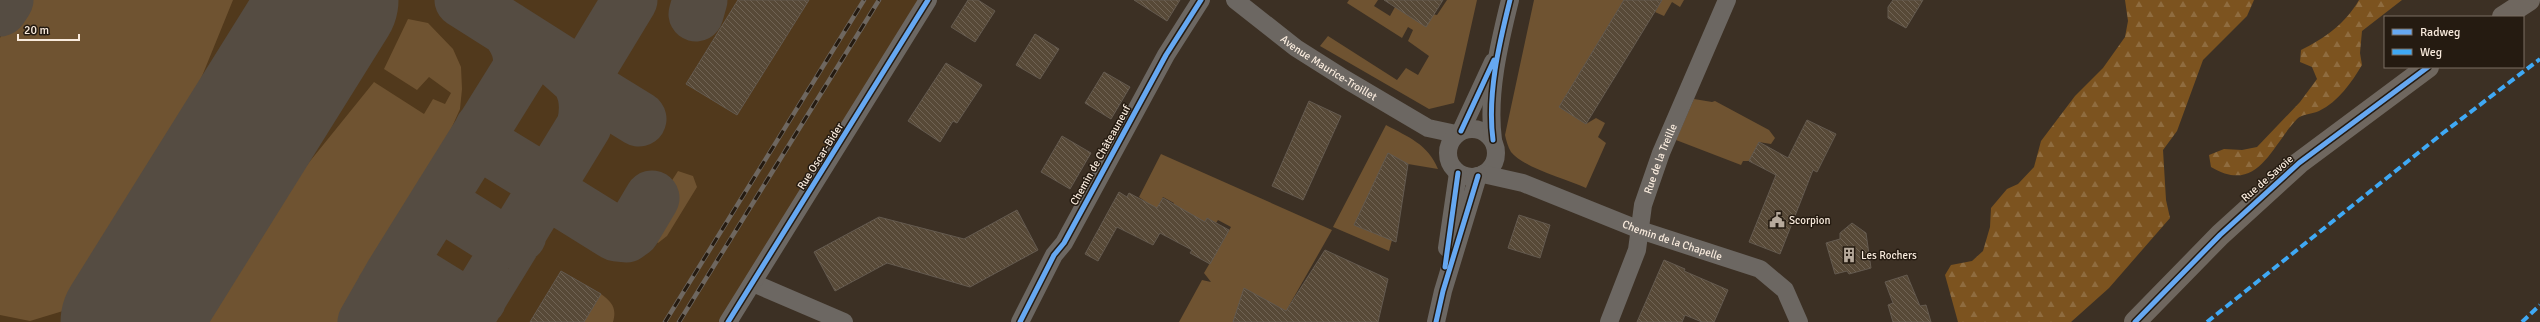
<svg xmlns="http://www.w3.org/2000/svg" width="2540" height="322" font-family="Signika,sans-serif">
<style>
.built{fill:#51391c}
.green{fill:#6f5331}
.forest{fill:url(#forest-firs)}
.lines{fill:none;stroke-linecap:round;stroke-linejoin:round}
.taxiway{stroke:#554c42;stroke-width:55}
.runway{stroke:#554c42;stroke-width:137}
.building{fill:url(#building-back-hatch);stroke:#645a4f}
.minor{stroke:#6c6762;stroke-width:18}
.primary{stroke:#6f675f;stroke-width:22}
.rail-casing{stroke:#6e6760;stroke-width:4.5}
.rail{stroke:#251b11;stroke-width:3;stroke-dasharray:9;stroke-linecap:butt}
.quiet{stroke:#3fa9f5;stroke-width:4;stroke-dasharray:8 4;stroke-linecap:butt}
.cycleway-casing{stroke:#251b11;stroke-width:8}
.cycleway{stroke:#66a8f1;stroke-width:5}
.labels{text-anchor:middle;stroke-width:3;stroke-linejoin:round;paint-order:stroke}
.street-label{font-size:11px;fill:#f9ebdd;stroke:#251b11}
.poi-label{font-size:11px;fill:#f9ebdd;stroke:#251b11;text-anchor:start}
</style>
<defs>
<pattern id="forest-firs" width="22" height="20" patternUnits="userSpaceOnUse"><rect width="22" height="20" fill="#7c531f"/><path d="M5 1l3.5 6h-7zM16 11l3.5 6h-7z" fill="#8f6c3f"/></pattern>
<pattern id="building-back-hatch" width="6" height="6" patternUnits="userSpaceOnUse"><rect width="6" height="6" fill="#574937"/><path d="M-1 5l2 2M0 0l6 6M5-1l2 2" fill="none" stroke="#706354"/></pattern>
</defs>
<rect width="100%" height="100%" fill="#3c3024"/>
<path class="built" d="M 0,0 L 928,0 L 728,322 L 0,322 Z"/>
<path class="green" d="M 24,0 L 233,0 L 187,113 L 63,311 L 30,321 L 0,315 L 0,38 Z
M 1349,0 L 1378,0 L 1374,6 L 1390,16 L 1395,7 L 1437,15 L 1447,0 L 1477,0 L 1454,103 L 1429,109 L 1320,46 L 1328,36 L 1397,80 L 1406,68 L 1418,75 L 1429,56 L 1408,41 L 1413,30 L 1408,27 L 1402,38 L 1347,3 Z
M 1534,0 L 1624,0 L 1559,107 L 1586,124 L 1596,118 L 1605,123 L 1598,137 L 1606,143 L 1586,188 C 1566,179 1524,168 1511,152 C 1508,147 1506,140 1505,135 Z
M 1662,0 L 1684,0 L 1680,7 L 1672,2 L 1664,16 L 1655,12 Z
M 408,19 L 428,23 L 453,49 L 461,67 L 462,89 L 460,109 L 434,167 L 338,322 L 203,322 L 294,175 L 298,176 L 374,82 L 424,114 L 433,99 L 445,104 L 451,93 L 429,77 L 417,90 L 384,69 Z
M 1694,99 L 1712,102 L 1715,101 L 1769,130 L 1775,138 L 1771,144 L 1759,142 L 1749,161 L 1743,161 L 1741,165 L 1676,140 Z
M 1386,125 C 1408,137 1428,144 1438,169 L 1408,164 L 1389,154 L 1354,225 L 1392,240 L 1389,251 L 1333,227 Z
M 1161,154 L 1332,230 L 1286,311 L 1244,289 L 1233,322 L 1179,322 L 1202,280 L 1211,282 L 1204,273 L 1231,227 L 1218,220 L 1216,223 L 1207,218 L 1205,222 L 1173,207 L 1174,203 L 1163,197 L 1155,213 L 1149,204 L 1139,197 Z
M 678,171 L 693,176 L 697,187 L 667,236 L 658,243 L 639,232 Z
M 601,294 C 612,302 617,308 613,322 L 584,322 Z"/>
<path class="forest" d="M 2125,0 L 2254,0 L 2247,16 L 2203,60 L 2177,131 L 2163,150 L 2166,200 L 2170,218 L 2109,288 L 2071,322 L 1958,322 L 1945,275 L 1951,265 L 1972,261 L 1983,251 L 1990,227 L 1991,208 L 2007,189 L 2018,184 L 2034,167 L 2041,141 L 2075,96 L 2103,68 L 2125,37 L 2128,21 Z
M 2359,0 L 2402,0 L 2362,31 L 2360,53 L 2362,65 C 2351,83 2339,101 2319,111 C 2313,114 2302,114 2297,119 C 2271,146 2258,195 2211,167 L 2209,155 L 2224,149 L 2242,150 L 2257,147 L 2300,102 L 2317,79 L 2312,67 L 2300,62 L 2301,50 C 2325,38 2345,24 2359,0 Z"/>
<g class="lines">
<path class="taxiway" d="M 462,0 L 558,61 L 587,87 L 639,119
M 0,9 L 6,0
M 696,14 L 700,0
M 294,58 L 318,22 L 338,0
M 585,92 L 590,66 L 630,0
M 482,129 L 485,143 L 491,149 L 540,179 L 556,175
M 552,182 L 553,192 L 558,198 L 616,234 L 626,235 L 633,230 L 652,198
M 442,194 L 444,204 L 451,210 L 502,242 L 511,241 L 519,235
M 405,254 L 404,263 L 409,270 L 464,304 L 479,299
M 384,288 L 389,303 L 419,322
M 365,322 L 393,273 L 520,69 C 522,52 518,43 508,29
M 464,322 L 584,126 C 588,110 588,95 579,80"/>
<path class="runway" d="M 129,322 L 330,0"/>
</g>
<path class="building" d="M 738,0 L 809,0 L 737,115 L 686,84 Z
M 968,0 L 978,0 L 995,11 L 975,42 L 951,27 Z
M 1134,0 L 1180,0 L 1167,21 Z
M 1384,0 L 1443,0 L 1426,27 Z
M 1624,0 L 1662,0 L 1586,124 L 1559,107 Z
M 1893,0 L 1923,0 L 1906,28 L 1888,18 L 1888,7 Z
M 1035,34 L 1059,49 L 1040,79 L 1016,65 Z
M 946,63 L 982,85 L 957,123 L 953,121 L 940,142 L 908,121 Z
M 1104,72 L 1130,87 L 1111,119 L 1085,103 Z
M 1309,101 L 1341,116 L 1303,200 L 1272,186 Z
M 1807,120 L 1836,134 L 1817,172 L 1813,170 L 1780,254 L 1749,242 L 1776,175 L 1749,161 L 1759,142 L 1788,158 Z
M 1062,136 L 1091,153 L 1070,189 L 1041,172 Z
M 1388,153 L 1408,164 L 1396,242 L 1354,225 Z
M 1119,192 L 1127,197 L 1129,193 L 1157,208 L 1163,198 L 1205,222 L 1207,218 L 1229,230 L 1210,264 L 1190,253 L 1192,250 L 1160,233 L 1153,245 L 1117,227 L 1098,261 L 1085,254 Z
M 1017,210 L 1038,250 L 970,287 L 887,263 L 835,291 L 814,252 L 879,217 L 964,239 Z
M 1519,215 L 1550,225 L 1540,258 L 1508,248 Z
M 1852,223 L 1866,233 L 1871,268 L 1849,274 L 1847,271 L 1835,274 L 1826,243 L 1840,239 L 1840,233 Z
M 1325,250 L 1388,279 L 1378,322 L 1233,322 L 1244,288 L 1286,311 Z
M 1664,260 L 1685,269 L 1684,271 L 1728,290 L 1714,322 L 1702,322 L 1685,315 L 1682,322 L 1637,322 Z
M 561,271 L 601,294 L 584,322 L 530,322 Z
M 1907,275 L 1920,306 L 1926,305 L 1931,322 L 1893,322 L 1888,305 L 1893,303 L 1885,282 Z"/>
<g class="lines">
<g class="minor">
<path id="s1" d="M 1235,0 L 1296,48 L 1345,79 L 1428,128 L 1456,134"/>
<circle cx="1472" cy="153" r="24"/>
<path d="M 1461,131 L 1493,62"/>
<path d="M 1493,140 C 1487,95 1499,44 1510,0"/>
<path id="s2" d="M 1483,174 L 1523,183 L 1640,230 L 1760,269 L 1785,290 L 1799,322"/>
<path d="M 1447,248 L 1458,173"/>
<path d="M 753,283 L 844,322"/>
<path d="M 728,322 L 928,0"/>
<path d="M 1020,322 L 1054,255 L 1064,243 L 1166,55 L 1201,0"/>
<path d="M 1436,322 L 1443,291 L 1478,176"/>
<path id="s3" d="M 1609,322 L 1637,250 L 1643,205 L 1661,153 L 1727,0"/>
</g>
<path class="primary" d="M 2503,17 L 2529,0
M 2135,322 L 2220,235 L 2299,163 L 2428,67"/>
<defs>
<path id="rail" d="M 665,322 L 864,0
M 679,322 L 879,0"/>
</defs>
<use href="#rail" class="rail-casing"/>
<use href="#rail" class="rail"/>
<path class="quiet" d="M 2207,322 L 2443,133 L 2540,59
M 2522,322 L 2540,305"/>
<defs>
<path id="cycleway" d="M 1461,131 L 1494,60
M 1493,140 C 1487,95 1499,44 1510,0
M 1445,267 L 1458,173
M 728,322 L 928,0
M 1020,322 L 1054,255 L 1064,243 L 1166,55 L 1201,0
M 1436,322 L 1443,291 L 1478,176
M 2135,322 L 2220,235 L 2299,163 L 2428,67"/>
</defs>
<use href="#cycleway" class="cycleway-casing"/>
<use href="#cycleway" class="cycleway"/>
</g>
<defs>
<symbol id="civic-bare" viewBox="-9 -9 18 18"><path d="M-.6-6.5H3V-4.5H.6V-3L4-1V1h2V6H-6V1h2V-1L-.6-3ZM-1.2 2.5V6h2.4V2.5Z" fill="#b7aa9c" stroke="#251b11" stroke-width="2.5" paint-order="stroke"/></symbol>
<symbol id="building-bare" viewBox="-9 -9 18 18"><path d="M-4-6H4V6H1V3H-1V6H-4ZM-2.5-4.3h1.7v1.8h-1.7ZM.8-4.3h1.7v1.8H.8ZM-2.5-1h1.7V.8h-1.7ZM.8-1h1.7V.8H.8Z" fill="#b7aa9c" stroke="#251b11" stroke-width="2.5" paint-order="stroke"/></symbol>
</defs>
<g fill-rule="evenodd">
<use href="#civic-bare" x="1766" y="209" width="22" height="22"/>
<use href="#building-bare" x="1838" y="244" width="22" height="22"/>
</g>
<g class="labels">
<g class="street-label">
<text dy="4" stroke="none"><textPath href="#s1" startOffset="116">Avenue Maurice-Troillet</textPath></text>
<text transform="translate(1100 155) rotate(-61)" y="4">Chemin de Châteauneuf</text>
<text transform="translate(820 156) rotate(-58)" y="4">Rue Oscar-Bider</text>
<text dy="4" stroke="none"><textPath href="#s3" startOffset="172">Rue de la Treille</textPath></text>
<text transform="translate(2267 178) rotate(-41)" y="4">Rue de Savoie</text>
<text dy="4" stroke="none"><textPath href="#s2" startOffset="201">Chemin de la Chapelle</textPath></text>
</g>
<g class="poi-label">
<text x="1789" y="224">Scorpion</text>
<text x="1861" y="259">Les Rochers</text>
</g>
</g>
<rect x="2384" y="16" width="140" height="52" fill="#251b11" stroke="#7a6e63"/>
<rect x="2392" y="29" width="20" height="6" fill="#66a8f1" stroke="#7a6e63"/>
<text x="2420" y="36" font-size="12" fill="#f9ebdd">Radweg</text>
<rect x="2392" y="49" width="20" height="6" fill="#3fa9f5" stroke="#7a6e63"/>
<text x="2420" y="56" font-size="12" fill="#f9ebdd">Weg</text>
<path d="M18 34v6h61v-6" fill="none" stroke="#f9ebdd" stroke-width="2"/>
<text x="24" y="34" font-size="12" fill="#f9ebdd" stroke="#251b11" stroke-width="3" paint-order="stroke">20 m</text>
</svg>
